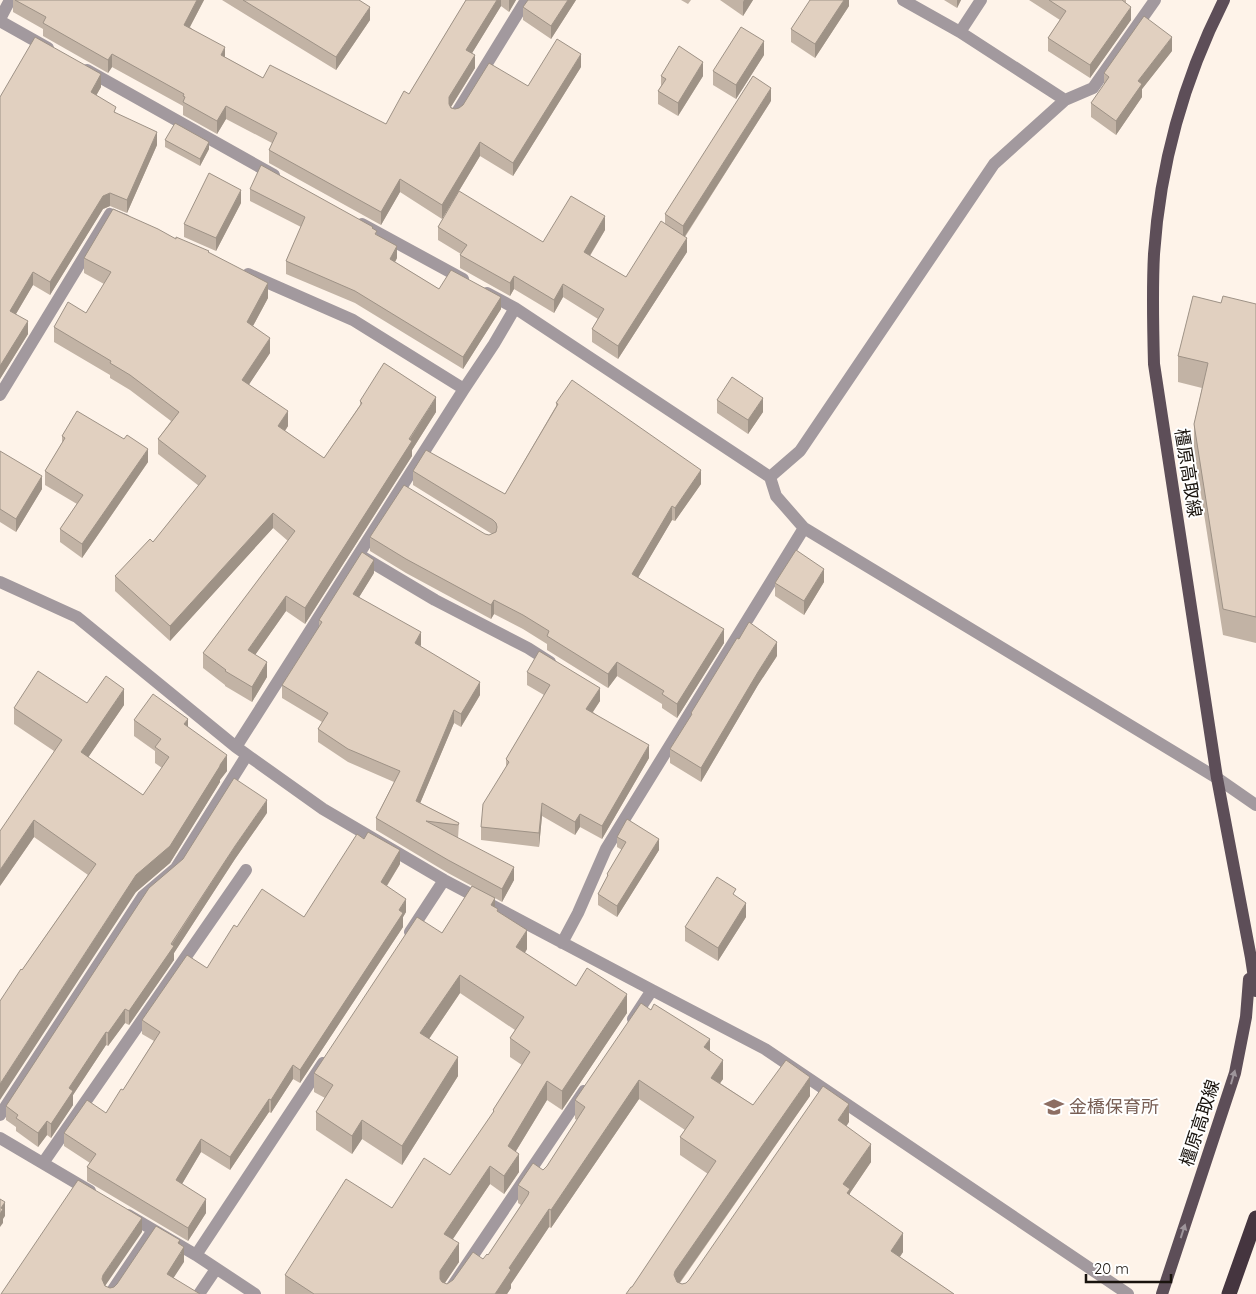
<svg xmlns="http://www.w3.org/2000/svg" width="1256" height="1294" font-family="Quicksand,'Noto Sans JP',sans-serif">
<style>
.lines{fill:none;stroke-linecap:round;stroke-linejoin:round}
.minor{stroke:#a2999e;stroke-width:12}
.primary{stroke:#5d4e58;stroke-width:12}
.motorway{stroke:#45353f;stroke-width:15}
.wall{fill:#c2b3a5}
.shaded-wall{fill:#9e9286}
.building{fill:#e1d0c0;stroke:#9e9286}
.oneway{fill:#9e959b}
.labels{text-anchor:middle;stroke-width:4;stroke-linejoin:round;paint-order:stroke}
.street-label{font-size:18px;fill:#19130d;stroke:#fff}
.education-label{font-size:18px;fill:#785e54;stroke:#fff;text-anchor:start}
</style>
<rect width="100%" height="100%" fill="#fef3e9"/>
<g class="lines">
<path class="minor" d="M 903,0 L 960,32 L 1065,100
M 0,19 L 10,0
M 0,21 L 48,48
M 960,32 L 981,0
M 87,70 L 274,175
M 456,114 L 526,0
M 362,224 L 463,279
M 248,274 L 353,320 L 464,389
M 487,293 L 515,308 L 770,477 L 776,496 L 804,528 L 1217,778 L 1256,805
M 0,395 L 110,214 L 125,220
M 770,477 L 800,451 L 994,164 L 1065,100 L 1093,88 L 1155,0
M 361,556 L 435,600 L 528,648 L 550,662
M 0,582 L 77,617 L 236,747 L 323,809 L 444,880 L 652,990 L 765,1049 L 1128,1294
M 236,747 L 464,389 L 494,344 L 515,308
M 410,932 L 444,880
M 562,943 L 578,913 L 606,849 L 804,528
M 633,1019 L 652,990
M 0,1115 L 143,896 L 176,868 L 247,755
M 0,1138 L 90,1191
M 43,1163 L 246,870
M 128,1215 L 196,1255 L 255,1294
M 196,1255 L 323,1063
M 110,1294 L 153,1230
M 199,1294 L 216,1269
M 447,1294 L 584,1091"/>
<path class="primary" d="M 1224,0 C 1184,79 1160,166 1154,254 C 1152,291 1153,327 1154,364 L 1217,778 L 1251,958 L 1256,991
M 1162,1294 L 1235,1073 L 1246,1017 L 1249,979"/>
<path class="motorway" d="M 1229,1294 L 1256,1218"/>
</g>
<path class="wall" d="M 13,0 L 204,0 L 190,27 L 225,57 L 263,78 L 386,124 L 409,94 L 466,0 L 516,0 L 509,12 L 501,6 L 472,53 L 475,68 L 451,107 L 455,109 L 459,108 L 528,86 L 581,67 L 513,176 L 480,156 L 442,219 L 400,192 L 381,225 L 269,163 L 269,150 L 272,143 L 226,119 L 217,134 L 183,115 L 183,106 L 112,67 L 108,73 L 43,36 L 43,29 L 13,12 Z
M 222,0 L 359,0 L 370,20 L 336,70 Z
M 576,0 L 551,39 L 523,20 L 523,7 Z
M 681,0 L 691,0 L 688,4 Z
M 720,0 L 753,0 L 743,16 Z
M 849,0 L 849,6 L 815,58 L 791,42 L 791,29 Z
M 944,0 L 961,0 L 957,8 Z
M 1029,0 L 1126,0 L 1126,3 L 1131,20 L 1090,78 L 1048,51 L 1048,38 L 1060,20 Z
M 1172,51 L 1142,89 L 1142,97 L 1116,135 L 1091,117 L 1091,103 L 1104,85 L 1104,73 Z
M 764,55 L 736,99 L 713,85 L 713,71 Z
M 661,76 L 703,76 L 678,116 L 658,104 L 658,91 L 661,86 Z
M 101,87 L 96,95 L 116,113 L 157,145 L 127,213 L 110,206 L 103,209 L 50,295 L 33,285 L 16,314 L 28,334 L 0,379 L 0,97 Z
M 771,101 L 685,237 L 687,252 L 618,359 L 592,342 L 592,329 L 598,319 L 563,297 L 554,313 L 514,289 L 510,296 L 460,268 L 460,255 L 461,254 L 438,240 L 438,227 L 543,242 L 605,230 L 590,256 L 626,277 L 665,224 L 665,214 Z
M 165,140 L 209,149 L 200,166 L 165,147 Z
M 250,189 L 373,229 L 377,235 L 397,258 L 395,262 L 439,289 L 501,309 L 463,369 L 355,303 L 286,274 L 286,261 L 301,227 L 250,201 Z
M 241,203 L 216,251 L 184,237 L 184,224 Z
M 176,239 L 209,253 L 268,298 L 253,326 L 270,353 L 249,384 L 288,426 L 285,431 L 324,458 L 360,405 L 360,401 L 436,412 L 412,450 L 412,456 L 305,624 L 286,611 L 255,655 L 267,677 L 252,702 L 225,686 L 225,685 L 203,668 L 203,653 L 288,541 L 273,528 L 170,641 L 115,591 L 115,576 L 153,542 L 199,486 L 158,454 L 158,439 L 171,421 L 130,390 L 110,378 L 110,375 L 54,342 L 54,327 L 86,313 L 104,284 L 84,273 L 84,258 Z
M 1221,303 L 1256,304 L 1256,643 L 1223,635 L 1194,450 L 1194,424 L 1202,388 L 1178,382 L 1178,356 Z
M 717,400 L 763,412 L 748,434 L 717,413 Z
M 556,403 L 701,484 L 675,521 L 672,520 L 638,577 L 724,643 L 677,718 L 662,708 L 662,704 L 617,676 L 608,688 L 547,650 L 547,644 L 523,629 L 494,614 L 491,619 L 406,573 L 370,551 L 370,537 L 485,534 L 489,535 L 492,534 L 413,485 L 413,471 L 505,494 L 556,406 Z
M 62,436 L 148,462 L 82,558 L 60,542 L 60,529 L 77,504 L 45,485 L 45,471 L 62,443 Z
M 0,451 L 42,489 L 16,532 L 0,522 Z
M 374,573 L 359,597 L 421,645 L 420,646 L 480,695 L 461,727 L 454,723 L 420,803 L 459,823 L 458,838 L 514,880 L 502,902 L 495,898 L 495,907 L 527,949 L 525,953 L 576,986 L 627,1013 L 562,1110 L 547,1100 L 516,1151 L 519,1172 L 504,1194 L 490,1184 L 453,1239 L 459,1262 L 445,1283 L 447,1284 L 453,1280 L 483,1259 L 488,1255 L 521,1205 L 518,1203 L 518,1185 L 543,1170 L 547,1166 L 577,1120 L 575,1119 L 575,1100 L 710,1051 L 723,1079 L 720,1083 L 753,1105 L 810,1096 L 680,1283 L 682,1284 L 686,1283 L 849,1122 L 846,1126 L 871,1162 L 850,1193 L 850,1195 L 903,1252 L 900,1257 L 954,1294 L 632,1287 L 708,1174 L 680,1155 L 680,1137 L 685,1130 L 639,1099 L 551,1228 L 549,1227 L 511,1284 L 511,1288 L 507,1294 L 285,1294 L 285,1275 L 392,1208 L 450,1175 L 493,1113 L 493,1110 L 522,1065 L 510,1057 L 510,1038 L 515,1030 L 460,993 L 429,1039 L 458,1076 L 402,1165 L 362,1139 L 352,1154 L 316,1130 L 316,1112 L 325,1098 L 314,1092 L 314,1073 L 442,933 L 472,886 L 448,873 L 376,830 L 376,818 L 394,782 L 348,762 L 318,742 L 318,729 L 322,722 L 282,698 L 282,685 L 319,628 L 319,620 Z
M 824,582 L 804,615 L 775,596 L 775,583 Z
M 777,656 L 758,685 L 701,782 L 670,763 L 670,749 L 691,716 L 691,713 Z
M 527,672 L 600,701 L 593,712 L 649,758 L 602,839 L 580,827 L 575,835 L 542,816 L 539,847 L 481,840 L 481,827 L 506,767 L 506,759 L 544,695 L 527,685 Z
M 87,703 L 124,705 L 88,757 L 143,795 L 162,768 L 155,763 L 155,751 L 134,736 L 134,720 L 188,727 L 227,771 L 220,780 L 220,782 L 170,863 L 136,892 L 22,970 L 88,875 L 34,837 L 0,886 L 54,751 L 14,724 L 14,708 Z
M 267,813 L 235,859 L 174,953 L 174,960 L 129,1025 L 125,1023 L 108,1046 L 106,1045 L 73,1095 L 73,1105 L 51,1138 L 47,1135 L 38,1147 L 16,1131 L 16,1127 L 6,1120 L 6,1106 Z
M 617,837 L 659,850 L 617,917 L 598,905 L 598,894 L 607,878 L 607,874 L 622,850 L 617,847 Z
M 400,864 L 387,886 L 406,912 L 403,917 L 403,927 L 300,1083 L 293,1079 L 271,1113 L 269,1112 L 230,1170 L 201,1152 L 182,1184 L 206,1213 L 188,1241 L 87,1181 L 87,1167 L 90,1163 L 64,1146 L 64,1133 L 106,1113 L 123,1090 L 154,1041 L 142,1034 L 142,1020 L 207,968 L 237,927 L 304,917 Z
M 736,896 L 746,917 L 718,961 L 685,941 L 685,927 Z"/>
<path class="shaded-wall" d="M 197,0 L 204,0 L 184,38 L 184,25 Z
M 497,0 L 501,0 L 501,6 L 466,63 L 466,50 Z
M 509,0 L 516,0 L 509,12 Z
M 568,0 L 576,0 L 551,39 L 551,26 Z
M 744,0 L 753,0 L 743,16 L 743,2 Z
M 844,0 L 849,0 L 849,6 L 815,58 L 815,44 Z
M 957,0 L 961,0 L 957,8 Z
M 370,7 L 370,20 L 336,70 L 336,57 Z
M 1131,7 L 1131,20 L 1090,78 L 1090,65 Z
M 1172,37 L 1172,51 L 1142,89 L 1142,97 L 1116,135 L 1116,121 L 1138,81 Z
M 764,41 L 764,55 L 736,99 L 736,85 Z
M 225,47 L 225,60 L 221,55 Z
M 112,54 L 112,67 L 108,73 L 108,60 Z
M 581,54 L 581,67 L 513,176 L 513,163 Z
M 475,55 L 475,68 L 449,110 L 449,97 Z
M 703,62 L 703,76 L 678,116 L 678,103 Z
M 101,74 L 101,87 L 91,105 L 91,92 Z
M 771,88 L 771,101 L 683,239 L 683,226 Z
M 226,106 L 226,119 L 217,134 L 217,121 Z
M 157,132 L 157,145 L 127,213 L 127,200 Z
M 209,142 L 209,149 L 200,166 L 200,159 Z
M 480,142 L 480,156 L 442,219 L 442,205 Z
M 400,179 L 400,192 L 381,225 L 381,212 Z
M 241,190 L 241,203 L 216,251 L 216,238 Z
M 110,193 L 110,206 L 103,209 L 50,295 L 50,282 L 103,196 Z
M 605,216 L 605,230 L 584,265 L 584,252 Z
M 687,238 L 687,252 L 618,359 L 618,346 Z
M 397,246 L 397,258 L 390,271 L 390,259 Z
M 33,272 L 33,285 L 10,324 L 10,311 Z
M 514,276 L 514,289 L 510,296 L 510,283 Z
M 268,283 L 268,298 L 247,337 L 247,322 Z
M 563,284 L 563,297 L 554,313 L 554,300 Z
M 501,297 L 501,309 L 463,369 L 463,357 Z
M 28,321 L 28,334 L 0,379 L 0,366 Z
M 270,338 L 270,353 L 242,395 L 242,380 Z
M 436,397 L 436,412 L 412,450 L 412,456 L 305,624 L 305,608 Z
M 763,398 L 763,412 L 748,434 L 748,420 Z
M 288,411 L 288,426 L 278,441 L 278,426 Z
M 148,449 L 148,462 L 82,558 L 82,544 Z
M 701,470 L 701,484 L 675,521 L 675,508 Z
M 42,476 L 42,489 L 16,532 L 16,519 Z
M 672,506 L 672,520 L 632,588 L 632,574 Z
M 273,513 L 273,528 L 170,641 L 170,626 Z
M 374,560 L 374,573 L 353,607 L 353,594 Z
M 824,569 L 824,582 L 804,615 L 804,601 Z
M 286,596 L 286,611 L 248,665 L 248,650 Z
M 494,600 L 494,614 L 491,619 L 491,605 Z
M 724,629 L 724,643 L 677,718 L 677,704 Z
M 421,632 L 421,645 L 415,656 L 415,643 Z
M 777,642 L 777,656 L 758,685 L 701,782 L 701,768 L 758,672 Z
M 267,662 L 267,677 L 252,702 L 252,687 Z
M 617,662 L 617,676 L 608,688 L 608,674 Z
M 480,682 L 480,695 L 461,727 L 461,714 Z
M 600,688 L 600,701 L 586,722 L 586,709 Z
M 124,689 L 124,705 L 81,768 L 81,752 Z
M 454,710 L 454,723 L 416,813 L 416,801 Z
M 188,719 L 188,735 L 184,724 Z
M 649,745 L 649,758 L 602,839 L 602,826 Z
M 227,755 L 227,771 L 220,780 L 220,782 L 170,863 L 136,892 L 0,1100 L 0,1084 L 136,875 Z
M 267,800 L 267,813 L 235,859 L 174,953 L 174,960 L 129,1025 L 129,1011 L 235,846 Z
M 542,803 L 542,816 L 539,847 L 539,833 Z
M 580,814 L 580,827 L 575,835 L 575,822 Z
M 34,820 L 34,837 L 0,886 L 0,870 Z
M 659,839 L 659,850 L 617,917 L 617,906 Z
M 400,850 L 400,864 L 381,895 L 381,882 Z
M 514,867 L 514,880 L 502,902 L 502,889 Z
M 495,898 L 495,916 L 491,905 Z
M 406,899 L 406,912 L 403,917 L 403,927 L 300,1083 L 300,1070 Z
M 746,903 L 746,917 L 718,961 L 718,948 Z
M 527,930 L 527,949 L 516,966 L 516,947 Z
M 460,975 L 460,993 L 420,1052 L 420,1033 Z
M 627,994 L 627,1013 L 562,1110 L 562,1091 Z
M 125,1009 L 125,1023 L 108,1046 L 108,1033 Z
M 106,1032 L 106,1045 L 73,1095 L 73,1105 L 51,1138 L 51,1124 L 69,1088 Z
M 710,1039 L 710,1057 L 704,1047 Z
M 458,1057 L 458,1076 L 402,1165 L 402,1146 Z
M 723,1060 L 723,1079 L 711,1096 L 711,1078 Z
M 293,1065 L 293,1079 L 271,1113 L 271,1100 Z
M 810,1077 L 810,1096 L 675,1289 L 674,1275 L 675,1271 Z
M 639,1080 L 639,1099 L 551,1228 L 551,1210 Z
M 547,1081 L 547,1100 L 508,1164 L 508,1146 Z
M 269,1099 L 269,1112 L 230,1170 L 230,1157 Z
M 849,1104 L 849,1122 L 838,1139 L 838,1120 Z
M 362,1120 L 362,1139 L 352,1154 L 352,1136 Z
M 47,1121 L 47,1135 L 38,1147 L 38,1133 Z
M 201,1139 L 201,1152 L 176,1194 L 176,1180 Z
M 871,1144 L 871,1162 L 850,1193 L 850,1207 L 843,1184 Z
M 519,1154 L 519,1172 L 504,1194 L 504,1176 Z
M 490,1166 L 490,1184 L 444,1252 L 444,1234 Z
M 206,1199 L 206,1213 L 188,1241 L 188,1228 Z
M 5,1202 L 5,1216 L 3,1219 L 3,1223 L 0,1227 L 0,1214 L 1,1208 Z
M 549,1209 L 549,1227 L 511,1284 L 511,1288 L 507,1294 L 495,1294 L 509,1268 Z
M 142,1218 L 142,1232 L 103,1289 L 102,1279 L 103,1275 Z
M 903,1233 L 903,1252 L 891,1269 L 891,1251 Z
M 180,1240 L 180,1254 L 184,1247 L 184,1262 L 167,1288 L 167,1274 L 178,1243 Z
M 459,1243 L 459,1262 L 440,1290 L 440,1271 Z"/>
<path class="building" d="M 15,0 L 197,0 L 184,25 L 225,47 L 221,55 L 263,78 L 270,65 L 386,124 L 404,91 L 409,94 L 466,0 L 497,0 L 466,50 L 475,55 L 449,97 L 449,104 L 451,108 L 455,109 L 459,108 L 463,105 L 489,63 L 528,86 L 557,39 L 581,54 L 513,163 L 480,142 L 442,205 L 400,179 L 381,212 L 269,150 L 277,133 L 226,106 L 217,121 L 183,102 L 185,97 L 183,96 L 184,94 L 112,54 L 108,60 L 43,23 L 46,17 Z
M 243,0 L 359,0 L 370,7 L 336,57 Z
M 528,0 L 568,0 L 551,26 L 523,7 Z
M 810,0 L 844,0 L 815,44 L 791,29 Z
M 1049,0 L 1122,0 L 1131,7 L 1090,65 L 1048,38 L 1066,11 Z
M 1144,16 L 1172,37 L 1138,81 L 1142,84 L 1116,121 L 1091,103 L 1109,77 L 1104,73 Z
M 741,27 L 764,41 L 736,85 L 713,71 Z
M 35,37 L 101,74 L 91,92 L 116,107 L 114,112 L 157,132 L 127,200 L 110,193 L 103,196 L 50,282 L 33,272 L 10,311 L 28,321 L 0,366 L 0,97 Z
M 679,46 L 703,62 L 678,103 L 658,91 L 666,79 L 661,76 Z
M 753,76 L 771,88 L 683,226 L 665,214 Z
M 175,123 L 209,142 L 200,159 L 165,140 Z
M 261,165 L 373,227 L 372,228 L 377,231 L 375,234 L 397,246 L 390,259 L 439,289 L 451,270 L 501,297 L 463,357 L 355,291 L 286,261 L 305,217 L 250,189 Z
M 209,173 L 241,190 L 216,238 L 184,224 Z
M 459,191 L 543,242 L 571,196 L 605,216 L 584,252 L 626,277 L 661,221 L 687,238 L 618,346 L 592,329 L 604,309 L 563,284 L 554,300 L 514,276 L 510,283 L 460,255 L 467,245 L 438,227 Z
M 113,209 L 158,229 L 176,239 L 176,237 L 209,251 L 208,252 L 268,283 L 247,322 L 270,338 L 242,380 L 288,411 L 278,426 L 324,458 L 362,403 L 360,401 L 384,363 L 436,397 L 409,439 L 412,441 L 305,608 L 286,596 L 248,650 L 267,662 L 252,687 L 225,671 L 226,670 L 203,653 L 295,531 L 273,513 L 170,626 L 115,576 L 150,539 L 153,542 L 206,476 L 158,439 L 179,412 L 130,375 L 110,363 L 111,361 L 54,327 L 68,302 L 86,313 L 111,272 L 84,258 Z
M 1193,296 L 1221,303 L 1223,296 L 1256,304 L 1256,617 L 1223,609 L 1194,424 L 1208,363 L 1178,356 Z
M 732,377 L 763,398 L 748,420 L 717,400 Z
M 572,380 L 701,470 L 675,508 L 672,506 L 632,574 L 724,629 L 677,704 L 662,694 L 664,691 L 617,662 L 608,674 L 547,636 L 549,631 L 523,615 L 494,600 L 491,605 L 406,559 L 370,537 L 404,485 L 485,534 L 489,535 L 496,532 L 497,527 L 496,523 L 493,520 L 413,471 L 426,450 L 505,494 L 558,404 L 556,403 Z
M 77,411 L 124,439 L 127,435 L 148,449 L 82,544 L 60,529 L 83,495 L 45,471 L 65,438 L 62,436 Z
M 0,451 L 42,476 L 16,519 L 0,509 Z
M 796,550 L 824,569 L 804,601 L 775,583 Z
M 362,552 L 374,560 L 353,594 L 421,632 L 415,643 L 480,682 L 461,714 L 454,710 L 416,801 L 459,823 L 458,825 L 426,821 L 514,867 L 502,889 L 448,860 L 376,818 L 400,771 L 348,749 L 318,729 L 328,713 L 282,685 L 322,622 L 319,620 Z
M 749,622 L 777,642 L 758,672 L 701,768 L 670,749 L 692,714 L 691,713 L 737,638 L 739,639 Z
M 539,651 L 600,688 L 586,709 L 649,745 L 602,826 L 580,814 L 575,822 L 542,803 L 539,833 L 481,827 L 483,804 L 509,762 L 506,759 L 550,685 L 527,672 Z
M 38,671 L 87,703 L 106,676 L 124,689 L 81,752 L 143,795 L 169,757 L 155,747 L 161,739 L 134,720 L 153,694 L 188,719 L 184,724 L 227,755 L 220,765 L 220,766 L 170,846 L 136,875 L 0,1084 L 0,1001 L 21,969 L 22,970 L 96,864 L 34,820 L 0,870 L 0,831 L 62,740 L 14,708 Z
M 234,778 L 267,800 L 235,846 L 171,944 L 174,946 L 129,1011 L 125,1009 L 108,1033 L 106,1032 L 69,1088 L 73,1091 L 51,1124 L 47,1121 L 38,1133 L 16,1118 L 18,1115 L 6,1106 L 149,888 L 183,859 Z
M 627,819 L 659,839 L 617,906 L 598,894 L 608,875 L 607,874 L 626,842 L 617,837 Z
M 368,832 L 400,850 L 381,882 L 406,899 L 399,910 L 403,913 L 300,1070 L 293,1065 L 271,1100 L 269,1099 L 230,1157 L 201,1139 L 176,1180 L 206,1199 L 188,1228 L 87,1167 L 96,1154 L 64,1133 L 87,1100 L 106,1113 L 121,1089 L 123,1090 L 160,1032 L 142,1020 L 187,955 L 207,968 L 234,925 L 237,927 L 262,889 L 304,917 L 357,834 L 364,839 Z
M 717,877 L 736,889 L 733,894 L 746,903 L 718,948 L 685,927 Z
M 472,886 L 495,898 L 491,905 L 498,909 L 497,911 L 527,930 L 516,947 L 576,986 L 587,968 L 627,994 L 562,1091 L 547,1081 L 508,1146 L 519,1154 L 504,1176 L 490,1166 L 444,1234 L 459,1243 L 440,1271 L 440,1279 L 442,1282 L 447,1284 L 453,1280 L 473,1252 L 483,1259 L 487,1254 L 488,1255 L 528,1195 L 529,1192 L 518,1185 L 533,1163 L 543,1170 L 547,1166 L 585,1107 L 575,1100 L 641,1003 L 651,1010 L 654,1004 L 710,1039 L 704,1047 L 723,1060 L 711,1078 L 753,1105 L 786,1060 L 810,1077 L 675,1271 L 674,1275 L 677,1282 L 682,1284 L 686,1283 L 689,1280 L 823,1086 L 849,1104 L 838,1120 L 871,1144 L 843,1184 L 850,1189 L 847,1193 L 903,1233 L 891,1251 L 954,1294 L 626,1294 L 631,1287 L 632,1287 L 716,1161 L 680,1137 L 694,1117 L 639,1080 L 551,1210 L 549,1209 L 509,1268 L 511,1270 L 495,1294 L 314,1294 L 285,1275 L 346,1179 L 392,1208 L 424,1158 L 450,1175 L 494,1111 L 493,1110 L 530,1052 L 510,1038 L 524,1017 L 460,975 L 420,1033 L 458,1057 L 402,1146 L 362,1120 L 352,1136 L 316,1112 L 333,1085 L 314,1073 L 417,917 L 442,933 Z
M 78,1180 L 142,1218 L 103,1275 L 102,1279 L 105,1286 L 110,1288 L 114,1287 L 117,1284 L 156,1226 L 180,1240 L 178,1243 L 184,1247 L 167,1274 L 200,1294 L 1,1294 Z
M 0,1199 L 5,1202 L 1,1208 L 3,1209 L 0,1214 Z"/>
<defs><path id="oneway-solid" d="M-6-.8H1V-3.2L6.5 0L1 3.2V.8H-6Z" transform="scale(1.25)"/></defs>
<g class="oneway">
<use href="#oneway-solid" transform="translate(1233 1077) rotate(-74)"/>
<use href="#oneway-solid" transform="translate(1183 1231) rotate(-72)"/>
</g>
<defs>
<symbol id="school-bare" viewBox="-9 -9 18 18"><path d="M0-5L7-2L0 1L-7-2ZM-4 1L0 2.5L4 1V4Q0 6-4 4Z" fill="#8d6e63" stroke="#fff" stroke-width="2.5" paint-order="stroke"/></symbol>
</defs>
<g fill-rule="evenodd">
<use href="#school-bare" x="1040" y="1093" width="28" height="28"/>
</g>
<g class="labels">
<g class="street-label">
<text transform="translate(1188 473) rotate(81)" y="6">橿原高取線</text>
<text transform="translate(1200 1123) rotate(-72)" y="6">橿原高取線</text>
</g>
<g class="education-label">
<text x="1069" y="1113">金橋保育所</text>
</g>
</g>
<path d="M1086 1274v8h85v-8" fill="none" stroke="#19130d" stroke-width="2.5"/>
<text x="1094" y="1274" font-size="15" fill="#19130d" stroke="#ffffff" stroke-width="4" paint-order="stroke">20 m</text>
</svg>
